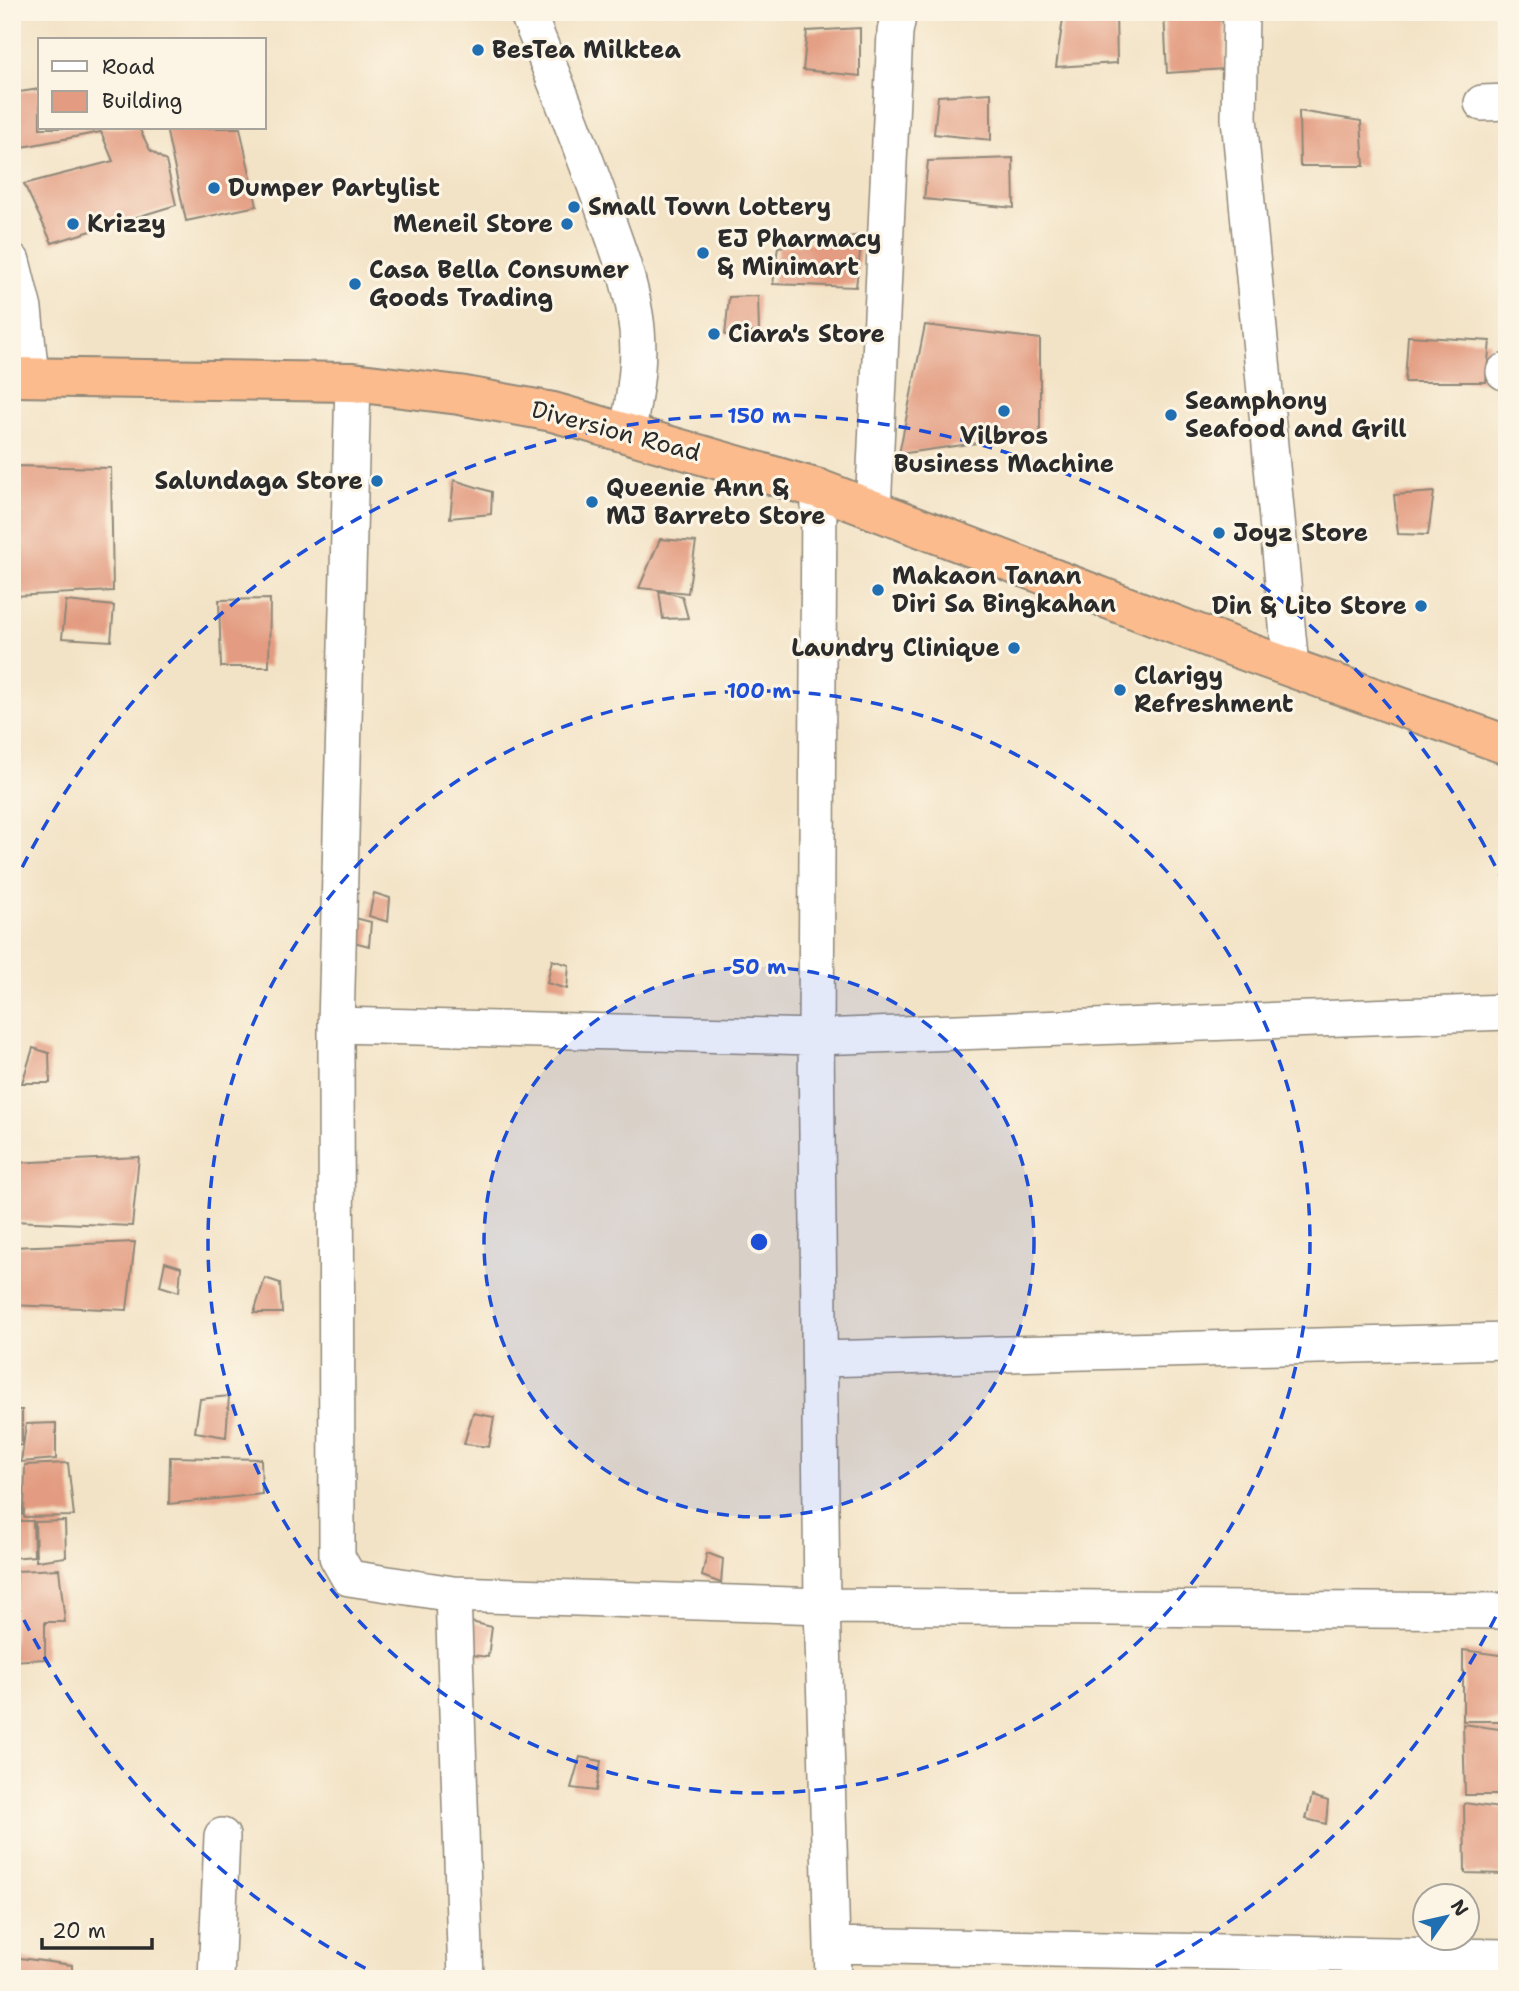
<svg xmlns="http://www.w3.org/2000/svg" width="1519" height="1991" font-family="'Shantell Sans',sans-serif">
<style>
.building{fill:#e39c81}
.lines{fill:none;stroke-linecap:round;stroke-linejoin:round}
.minor-casing{stroke:#8f8778;stroke-width:38}
.highway-casing{stroke:#8f8778;stroke-width:42}
.minor{stroke:#fff;stroke-width:35}
.highway{stroke:#fbbb8c;stroke-width:38}
.ring{fill:none;stroke:#1d4ed8;stroke-width:3.5;stroke-dasharray:12 9}
.poi-dot{fill:#1f6fb2;stroke:#fcf5e5;stroke-width:2.5}
.labels{text-anchor:middle;stroke-width:6;stroke-linejoin:round;paint-order:stroke}
.poi-label{font-size:24px;font-weight:bold;fill:#2b2b2b;stroke:#fcf5e5;text-anchor:start}
.street-label{font-size:24px;fill:#2b2b2b;stroke:#fcf5e5}
.centre{fill:#1d4ed8;stroke:#fcf5e5;stroke-width:3.5}
.ring-label{font-size:21px;text-anchor:middle;font-weight:bold;fill:#1d4ed8;stroke:#fcf5e5;stroke-width:6;stroke-linejoin:round;paint-order:stroke}
</style>
<rect width="100%" height="100%" fill="#fcf5e5"/>
<filter id="ink" filterUnits="userSpaceOnUse"><feTurbulence type="fractalNoise" baseFrequency=".0143" numOctaves="2"/><feDisplacementMap in="SourceGraphic" scale="14" xChannelSelector="R" yChannelSelector="G"/><feConvolveMatrix kernelMatrix="1 2 1 2 8 2 1 2 1" color-interpolation-filters="sRGB"/></filter>
<filter id="wash" filterUnits="userSpaceOnUse"><feTurbulence type="fractalNoise" baseFrequency=".00686" numOctaves="4" result="noise"/><feDisplacementMap in="SourceGraphic" scale="28" xChannelSelector="R" yChannelSelector="G"/><feGaussianBlur stdDeviation="1.57" result="paint"/><feColorMatrix in="noise" values="0 0 0 0 0 0 0 0 0 0 0 0 0 0 0 0 0 1.4 0 .05"/><feComposite in="paint" operator="in"/></filter>
<g filter="url(#wash)">
<rect width="100%" height="100%" fill="#f3e3c6"/>
<g id="blocks">
<path class="building" d="M 1064,12 L 1116,12 L 1117,63 L 1056,67 Z
M 1164,12 L 1225,21 L 1224,69 L 1167,73 Z
M 860,28 L 860,76 L 803,70 L 807,31 Z
M 40,89 L 40,128 L 139,128 L 150,150 L 166,161 L 176,205 L 52,243 L 24,184 L 113,161 L 101,132 L 12,149 L 12,93 Z
M 991,93 L 991,140 L 934,134 L 938,96 Z
M 1299,111 L 1361,121 L 1364,166 L 1300,166 Z
M 166,128 L 240,128 L 257,206 L 186,221 Z
M 1013,158 L 1014,208 L 924,199 L 928,161 Z
M 862,235 L 856,287 L 773,284 L 778,247 Z
M 758,296 L 759,332 L 725,335 L 729,297 Z
M 925,325 L 1040,339 L 1040,434 L 899,454 Z
M 1408,336 L 1490,341 L 1486,382 L 1405,382 Z
M 12,466 L 111,468 L 113,591 L 12,596 Z
M 454,480 L 492,492 L 491,514 L 450,518 Z
M 1434,492 L 1428,535 L 1398,534 L 1394,495 Z
M 660,539 L 696,542 L 688,593 L 639,588 Z
M 659,591 L 682,596 L 688,618 L 663,619 Z
M 270,599 L 269,667 L 221,667 L 219,600 Z
M 66,601 L 114,606 L 111,641 L 62,638 Z
M 374,893 L 390,898 L 388,922 L 369,916 Z
M 355,918 L 371,922 L 369,946 L 350,941 Z
M 552,960 L 569,965 L 567,989 L 547,983 Z
M 33,1048 L 49,1053 L 50,1083 L 22,1083 Z
M 139,1157 L 132,1226 L 12,1221 L 12,1163 Z
M 135,1242 L 127,1310 L 12,1305 L 12,1247 Z
M 165,1262 L 181,1267 L 179,1292 L 160,1286 Z
M 265,1278 L 280,1283 L 282,1313 L 254,1313 Z
M 229,1396 L 226,1437 L 195,1432 L 200,1399 Z
M 12,1410 L 22,1410 L 22,1445 L 12,1446 Z
M 473,1413 L 494,1417 L 489,1447 L 464,1444 Z
M 56,1423 L 56,1459 L 21,1462 L 26,1424 Z
M 170,1457 L 261,1459 L 262,1494 L 169,1504 Z
M 12,1461 L 16,1461 L 23,1515 L 12,1515 Z
M 68,1463 L 74,1516 L 24,1517 L 25,1465 Z
M 12,1521 L 33,1521 L 34,1556 L 12,1558 Z
M 65,1521 L 66,1557 L 36,1561 L 35,1522 Z
M 707,1553 L 723,1559 L 721,1583 L 702,1576 Z
M 59,1569 L 65,1622 L 45,1622 L 45,1659 L 12,1661 L 17,1571 Z
M 471,1622 L 492,1627 L 488,1657 L 462,1654 Z
M 1463,1650 L 1507,1656 L 1507,1721 L 1463,1721 Z
M 1463,1724 L 1507,1730 L 1507,1795 L 1465,1795 Z
M 580,1757 L 601,1761 L 596,1791 L 571,1788 Z
M 1312,1796 L 1328,1801 L 1326,1824 L 1306,1819 Z
M 1464,1803 L 1507,1809 L 1507,1874 L 1465,1873 Z
M 12,1957 L 72,1965 L 72,1979 L 12,1979 Z"/>
</g>
</g>
<g filter="url(#ink)">
<use href="#blocks" fill-opacity="0" stroke="#8f8778" stroke-width="2"/>
<g class="lines">
<defs>
<path id="minor" d="M 527,12 C 553,75 578,138 601,202 C 614,239 629,276 635,314 C 642,354 635,392 628,431
M 1241,12 L 1239,118 L 1291,667
M 1482,103 L 1507,102
M 12,261 L 24,309 L 31,376
M 1504,372 L 1507,372
M 353,382 L 336,1025 L 337,1557 L 349,1578 L 453,1594 L 822,1606 L 1507,1611
M 819,489 L 816,1037 L 822,1606 L 833,1979
M 873,511 L 895,32 L 899,12
M 336,1025 L 816,1037 L 1507,1012
M 820,1359 L 1507,1341
M 453,1594 L 466,1979
M 832,1945 L 1507,1957
M 216,1979 L 222,1836"/>
<path id="highway" d="M 12,377 L 353,382 L 459,395 L 553,412 L 819,489 L 1236,648 L 1507,745"/>
</defs>
<use href="#minor" class="minor-casing"/>
<use href="#highway" class="highway-casing"/>
<use href="#minor" class="minor"/>
<use href="#highway" class="highway"/>
</g>
</g>
<circle cx="759" cy="1242" r="275" fill="#1d4ed8" fill-opacity=".12"/>
<g class="ring">
<circle cx="759" cy="1242" r="275"/>
<circle cx="759" cy="1242" r="551"/>
<path d="M1505 1598A826 826 0 0 1 1134 1978M384 1978A826 826 0 0 1 13 1598M13 886A826 826 0 0 1 1505 886"/>
</g>
<g class="poi-dot">
<circle cx="478" cy="50" r="7"/>
<circle cx="214" cy="188" r="7"/>
<circle cx="574" cy="207" r="7"/>
<circle cx="73" cy="224" r="7"/>
<circle cx="567" cy="224" r="7"/>
<circle cx="703" cy="253" r="7"/>
<circle cx="355" cy="284" r="7"/>
<circle cx="714" cy="334" r="7"/>
<circle cx="1004" cy="411" r="7"/>
<circle cx="1171" cy="415" r="7"/>
<circle cx="377" cy="481" r="7"/>
<circle cx="592" cy="502" r="7"/>
<circle cx="1219" cy="533" r="7"/>
<circle cx="878" cy="590" r="7"/>
<circle cx="1421" cy="606" r="7"/>
<circle cx="1014" cy="648" r="7"/>
<circle cx="1120" cy="690" r="7"/>
</g>
<g class="labels">
<g class="poi-label">
<text x="492" y="58">BesTea Milktea</text>
<text x="228" y="196">Dumper Partylist</text>
<text x="588" y="215">Small Town Lottery</text>
<text x="87" y="232">Krizzy</text>
<text x="553" y="232" text-anchor="end">Meneil Store</text>
<text x="717" y="247">EJ Pharmacy<tspan x="717" dy="28">&amp; Minimart</tspan></text>
<text x="369" y="278">Casa Bella Consumer<tspan x="369" dy="28">Goods Trading</tspan></text>
<text x="728" y="342">Ciara's Store</text>
<text x="1185" y="409">Seamphony<tspan x="1185" dy="28">Seafood and Grill</tspan></text>
<text x="1004" y="444" text-anchor="middle">Vilbros<tspan x="1004" dy="28">Business Machine</tspan></text>
<text x="363" y="489" text-anchor="end">Salundaga Store</text>
<text x="606" y="496">Queenie Ann &amp;<tspan x="606" dy="28">MJ Barreto Store</tspan></text>
<text x="1233" y="541">Joyz Store</text>
<text x="892" y="584">Makaon Tanan<tspan x="892" dy="28">Diri Sa Bingkahan</tspan></text>
<text x="1407" y="614" text-anchor="end">Din &amp; Lito Store</text>
<text x="1000" y="656" text-anchor="end">Laundry Clinique</text>
<text x="1134" y="684">Clarigy<tspan x="1134" dy="28">Refreshment</tspan></text>
</g>
<g class="street-label">
<text transform="translate(616 431) rotate(15)" y="8">Diversion Road</text>
</g>
</g>
<circle cx="759" cy="1242" r="10" class="centre"/>
<g class="ring-label">
<text x="759" y="423">150 m</text>
<text x="759" y="698">100 m</text>
<text x="759" y="974">50 m</text>
</g>
<rect width="1519" height="1991" fill="none" stroke="#fcf5e5" stroke-width="42"/>
<rect x="38" y="38" width="228" height="91" fill="#fcf5e5" stroke="#a8a49b" stroke-width="2"/>
<rect x="52" y="61" width="35" height="10" fill="#ffffff" stroke="#a8a49b" stroke-width="2"/>
<text x="102" y="74" font-size="21" fill="#2b2b2b">Road</text>
<rect x="52" y="91" width="35" height="21" fill="#e39c81" stroke="#a8a49b" stroke-width="2"/>
<text x="102" y="108" font-size="21" fill="#2b2b2b">Building</text>
<g transform="translate(1446 1917) rotate(56)"><circle r="33" fill="#fcf5e5" stroke="#a8a49b" stroke-width="2"/>
<path d="M0-5L12 26L0 18L-12 26Z" fill="#1f6fb2"/>
<text y="-10" font-size="19" font-weight="bold" text-anchor="middle" fill="#2b2b2b">N</text>
</g>
<path d="M42 1938v10h110v-10" fill="none" stroke="#2b2b2b" stroke-width="3.5"/>
<text x="52" y="1938" font-size="21" fill="#2b2b2b" stroke="#fcf5e5" stroke-width="5" paint-order="stroke">20 m</text>
</svg>
